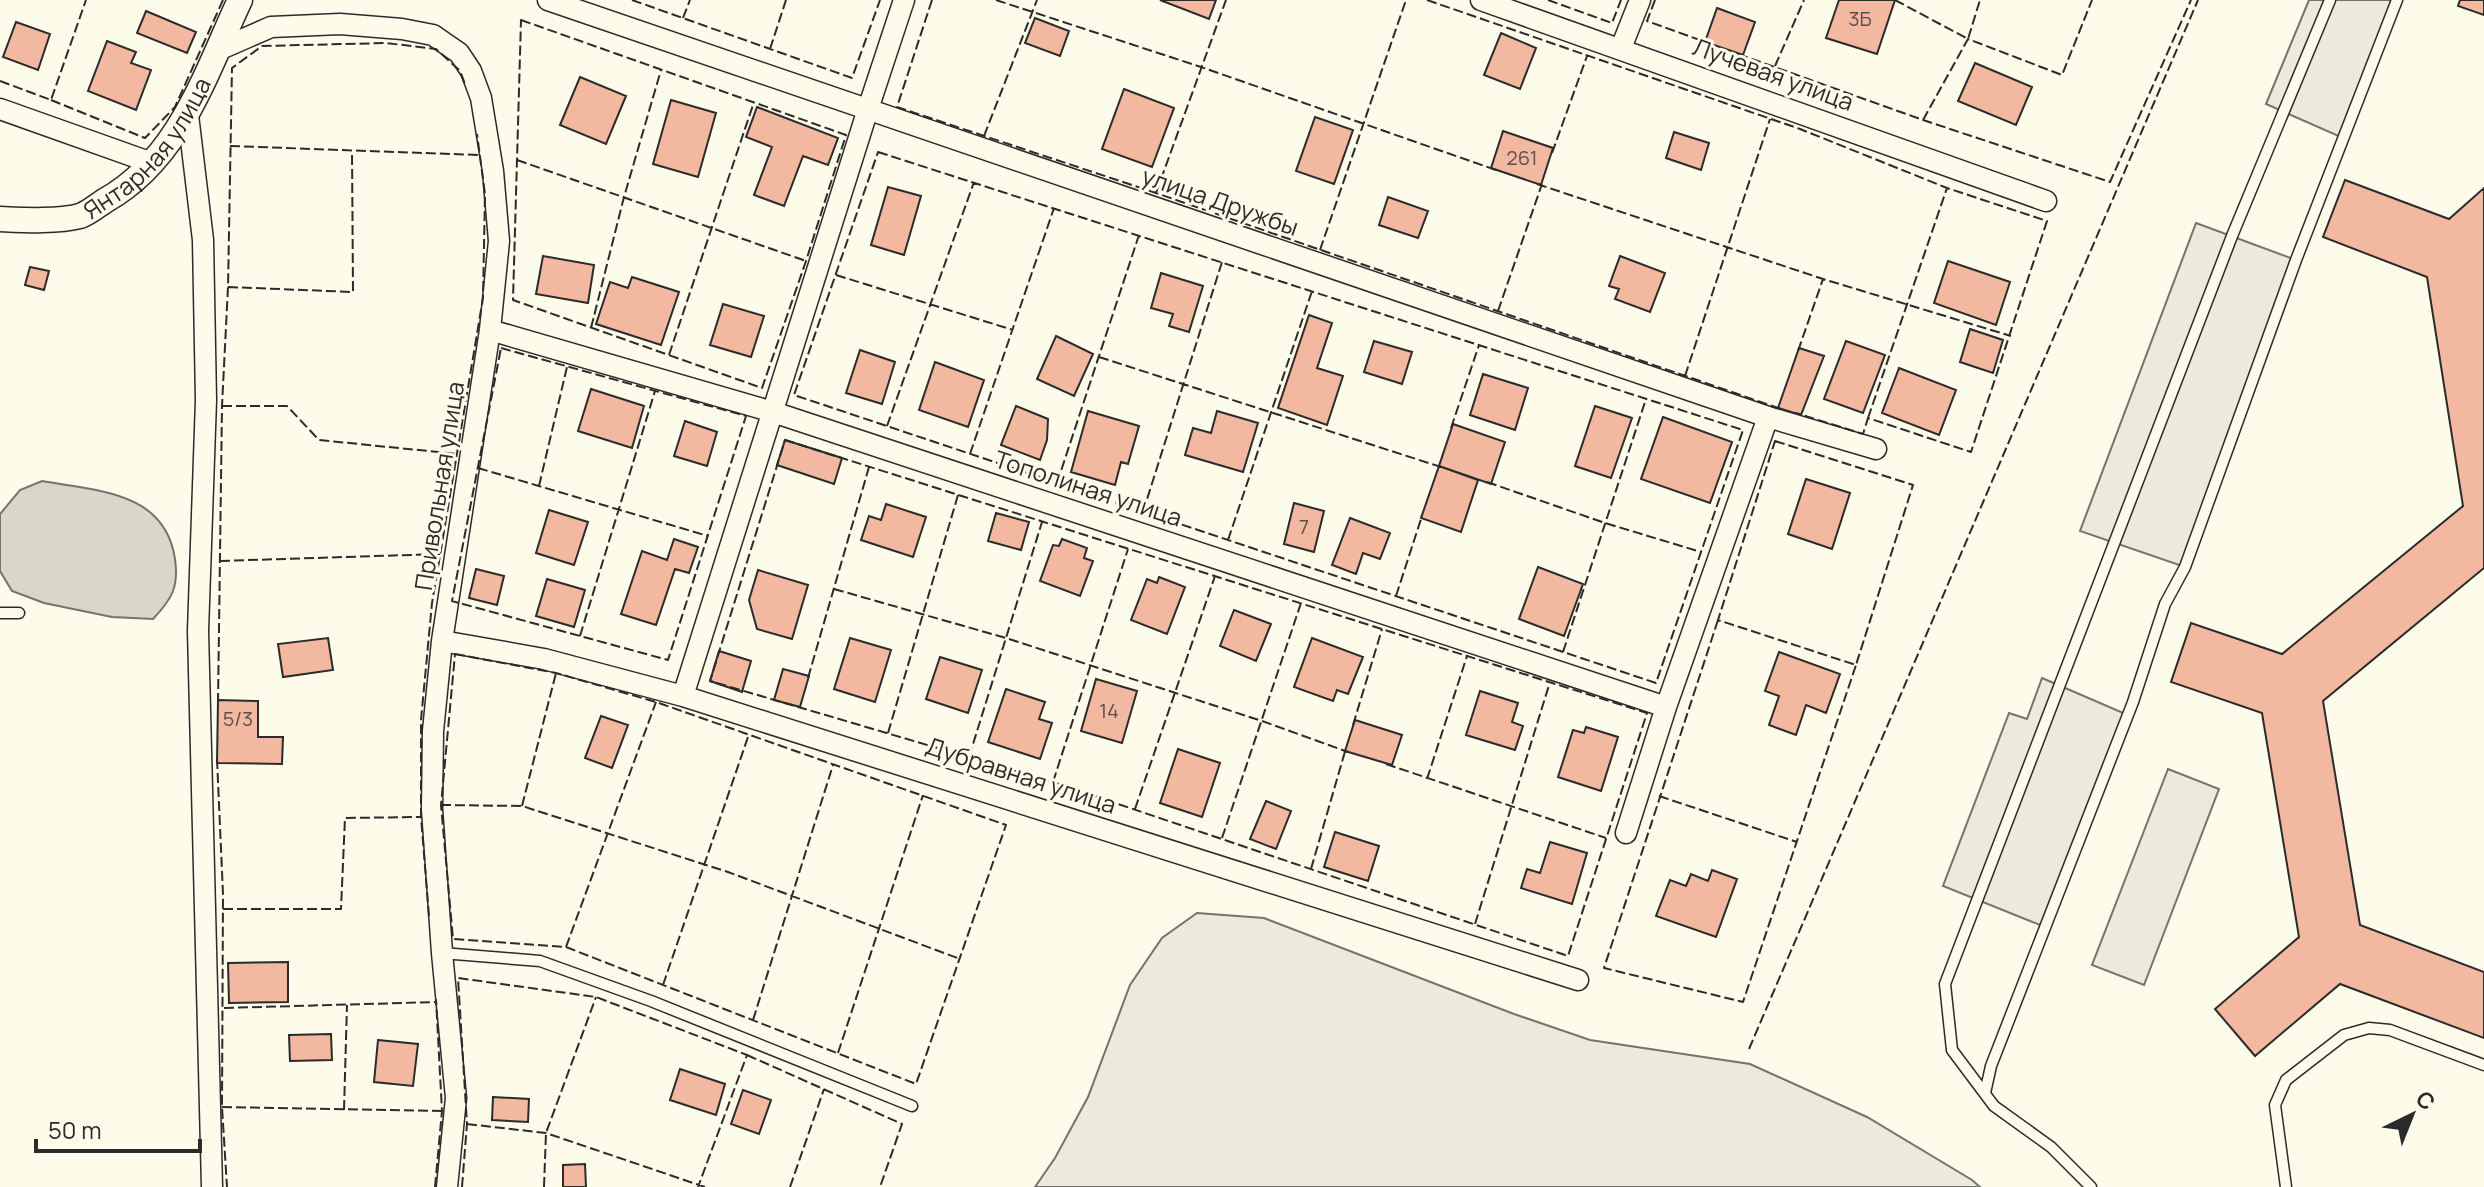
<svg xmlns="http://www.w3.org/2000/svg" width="2484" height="1187" font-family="Manrope,sans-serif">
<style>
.green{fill:#ecebdb;stroke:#74746e;stroke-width:2}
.parking{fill:#eceadb;stroke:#74746e;stroke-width:2}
.water{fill:#d8d7c9;stroke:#74746e;stroke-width:2}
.building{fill:#f2b8a0;stroke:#2b2b2b;stroke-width:2}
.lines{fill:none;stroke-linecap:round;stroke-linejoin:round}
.service-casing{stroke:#2b2b2b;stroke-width:13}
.minor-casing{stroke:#2b2b2b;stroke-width:23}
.tertiary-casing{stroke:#2b2b2b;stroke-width:27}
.service{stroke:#fdfbea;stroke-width:10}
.minor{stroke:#fdfbea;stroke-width:20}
.tertiary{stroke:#fdfbea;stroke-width:24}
.fence{stroke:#2b2b2b;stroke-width:2;stroke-dasharray:10 4;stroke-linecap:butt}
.labels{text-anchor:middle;stroke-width:6;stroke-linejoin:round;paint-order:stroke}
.number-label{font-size:20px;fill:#5d4e48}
.street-label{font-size:24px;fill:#2b2b2b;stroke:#fdfbea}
</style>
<rect width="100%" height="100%" fill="#fdfbea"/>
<path class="green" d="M 1197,913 L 1264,918 L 1514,1014 L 1590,1040 L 1750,1064 L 1867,1117 L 1972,1180 L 1980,1187 L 1035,1187 L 1055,1158 L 1088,1097 L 1130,985 L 1162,938 Z"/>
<path class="parking" d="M 2309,0 L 2397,0 L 2343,138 L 2266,104 Z
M 2196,223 L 2296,260 L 2185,567 L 2080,531 Z
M 2042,678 L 2128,715 L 2045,927 L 1943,886 L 2009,713 L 2027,719 Z
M 2168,769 L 2219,789 L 2144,985 L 2092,965 Z"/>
<path class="water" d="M 42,481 C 97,491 165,491 175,559 C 179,587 172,599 153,619 L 112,617 L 44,603 L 12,591 L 0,571 L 0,514 L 20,490 Z"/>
<path class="building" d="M 1160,0 L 1216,0 L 1209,19 Z
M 1839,0 L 1895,0 L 1877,54 L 1826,38 Z
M 2460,0 L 2484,0 L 2484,15 L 2458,6 Z
M 1717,8 L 1755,22 L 1743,55 L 1705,42 Z
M 146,11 L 196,32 L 187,53 L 137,33 Z
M 1035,18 L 1069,31 L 1060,56 L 1025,43 Z
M 16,22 L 50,34 L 38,70 L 3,57 Z
M 1501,33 L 1536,48 L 1520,89 L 1484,75 Z
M 107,41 L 136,52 L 131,63 L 151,70 L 136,110 L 88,91 Z
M 1975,63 L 2032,87 L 2016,125 L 1958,101 Z
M 580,77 L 626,96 L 606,144 L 560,125 Z
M 1124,89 L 1174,108 L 1152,167 L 1102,149 Z
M 671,100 L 716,113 L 698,177 L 653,164 Z
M 757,107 L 838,138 L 828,165 L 803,156 L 784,206 L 754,195 L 772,147 L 746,137 Z
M 1315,117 L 1353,130 L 1334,184 L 1296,171 Z
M 1503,131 L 1553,148 L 1541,185 L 1491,168 Z
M 1674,132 L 1709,143 L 1701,170 L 1666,158 Z
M 2345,180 L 2449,219 L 2484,188 L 2484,568 L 2323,701 L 2360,925 L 2484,972 L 2484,1038 L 2340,984 L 2255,1056 L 2215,1009 L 2299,937 L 2262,713 L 2171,682 L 2191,623 L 2282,654 L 2463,506 L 2427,277 L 2323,237 Z
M 888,187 L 921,196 L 904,255 L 871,245 Z
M 1388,197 L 1428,211 L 1418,238 L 1379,225 Z
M 543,256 L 594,265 L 588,303 L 536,294 Z
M 1620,256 L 1665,273 L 1650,312 L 1615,299 L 1619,289 L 1609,286 Z
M 1948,261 L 2010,282 L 1996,325 L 1934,303 Z
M 30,267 L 49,271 L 44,290 L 25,285 Z
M 1161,273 L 1203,286 L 1189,332 L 1169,326 L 1173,314 L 1151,308 Z
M 632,277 L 679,292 L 661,345 L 596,324 L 610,282 L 628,288 Z
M 723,304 L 764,316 L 751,357 L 710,345 Z
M 1309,315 L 1332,323 L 1317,368 L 1343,376 L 1327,425 L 1278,408 Z
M 1970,329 L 2003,340 L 1993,373 L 1960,362 Z
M 1056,336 L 1093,354 L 1074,396 L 1037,379 Z
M 1374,341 L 1412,352 L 1402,384 L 1364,372 Z
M 1846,341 L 1885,355 L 1863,413 L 1824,399 Z
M 1799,348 L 1824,356 L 1801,415 L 1778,408 Z
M 860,350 L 895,362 L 882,404 L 846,393 Z
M 935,362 L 984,380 L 968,427 L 919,410 Z
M 1899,368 L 1956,390 L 1939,435 L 1882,413 Z
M 1483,374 L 1528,388 L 1515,430 L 1470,415 Z
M 591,389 L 644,406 L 632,448 L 578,431 Z
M 1016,406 L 1048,419 L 1047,440 L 1040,460 L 1001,445 Z
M 1595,406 L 1632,418 L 1611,478 L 1575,466 Z
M 1088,411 L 1139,426 L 1128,464 L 1121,462 L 1115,485 L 1071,472 Z
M 1217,411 L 1258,423 L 1243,472 L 1185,455 L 1193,428 L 1211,433 Z
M 1663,417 L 1732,442 L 1710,503 L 1641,479 Z
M 685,421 L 717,432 L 707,466 L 674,456 Z
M 1453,424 L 1505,442 L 1491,484 L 1439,466 Z
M 785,440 L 842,458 L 834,484 L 777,465 Z
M 1439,466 L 1478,480 L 1461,532 L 1421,518 Z
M 1806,479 L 1850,493 L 1832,549 L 1788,534 Z
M 1294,503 L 1324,511 L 1314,552 L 1284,544 Z
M 886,504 L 926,517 L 913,557 L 861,540 L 869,516 L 881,520 Z
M 549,510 L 588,522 L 574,565 L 536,553 Z
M 996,513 L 1029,522 L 1021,550 L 988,541 Z
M 1350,518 L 1390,533 L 1380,559 L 1363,553 L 1356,574 L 1332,565 Z
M 674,539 L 698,547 L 689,573 L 675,569 L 656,625 L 621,614 L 642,551 L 667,560 Z
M 1062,539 L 1087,548 L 1084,558 L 1093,561 L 1080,596 L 1040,581 L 1053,545 L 1059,546 Z
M 1538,567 L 1583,584 L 1564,636 L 1519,619 Z
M 476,569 L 504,576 L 497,605 L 469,598 Z
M 758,570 L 808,585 L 792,639 L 757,629 L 749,600 Z
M 1159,577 L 1185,587 L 1167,634 L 1131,620 L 1147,579 L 1157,583 Z
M 547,579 L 585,590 L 574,627 L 536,616 Z
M 1234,610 L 1271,624 L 1256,661 L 1220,646 Z
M 328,638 L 333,670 L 283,677 L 278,644 Z
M 850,638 L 891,650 L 875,702 L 834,689 Z
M 1312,638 L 1363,657 L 1348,694 L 1337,690 L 1333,701 L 1294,687 Z
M 719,651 L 751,661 L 742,692 L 710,681 Z
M 1779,652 L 1840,674 L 1826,713 L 1806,705 L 1796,735 L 1769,725 L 1779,696 L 1765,691 Z
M 940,657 L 982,670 L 968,713 L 926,699 Z
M 783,669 L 809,676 L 800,707 L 774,700 Z
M 1096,679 L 1137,691 L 1122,743 L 1081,731 Z
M 1006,689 L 1045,702 L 1039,719 L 1052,723 L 1040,759 L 988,742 Z
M 1480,691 L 1518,703 L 1512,722 L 1523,726 L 1515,750 L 1466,735 Z
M 218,700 L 258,701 L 258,737 L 283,737 L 282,764 L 217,763 Z
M 601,716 L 628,725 L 612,768 L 585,758 Z
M 1355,720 L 1402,735 L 1392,765 L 1345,751 Z
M 1586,727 L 1618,737 L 1601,791 L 1558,777 L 1573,730 L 1584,733 Z
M 1178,749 L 1220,763 L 1202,817 L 1160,803 Z
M 1266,801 L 1291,811 L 1276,849 L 1250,839 Z
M 1335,832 L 1379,846 L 1368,881 L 1324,867 Z
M 1550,842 L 1587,853 L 1572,904 L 1521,888 L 1527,869 L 1540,873 Z
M 1712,870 L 1737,879 L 1716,937 L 1656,916 L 1670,880 L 1686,886 L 1691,874 L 1708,881 Z
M 288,962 L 288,1002 L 229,1003 L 228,963 Z
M 331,1034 L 332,1060 L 290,1061 L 289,1035 Z
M 378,1040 L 418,1044 L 413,1086 L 374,1082 Z
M 680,1069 L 725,1084 L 716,1115 L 670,1100 Z
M 743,1090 L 771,1100 L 759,1134 L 731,1124 Z
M 493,1097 L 529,1099 L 528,1122 L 492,1120 Z
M 585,1164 L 586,1187 L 563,1187 L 563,1165 Z"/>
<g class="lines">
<defs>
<path id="service" d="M 0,613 L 19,613
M 442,953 L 540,961 L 651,1001 L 912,1106
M 1985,1093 L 1991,1066 L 2133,702 L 2165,604 L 2185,567 L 2296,260 L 2397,0
M 2091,1187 L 2051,1147 L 1994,1106 L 1952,1050 L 1945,984 L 2232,236 L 2330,0
M 2286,1187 L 2275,1105 L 2286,1080 L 2344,1035 L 2369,1028 L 2390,1030 L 2484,1065"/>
<path id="minor" d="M 548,0 L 1768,417 L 1876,449
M 1481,0 L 2046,201
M 1621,48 L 1640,0
M 216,51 L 271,27 L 340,24 L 402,29 L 433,35 L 459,53 L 471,71 L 481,98 L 493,171 L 499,241 L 490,330 L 442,641 L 433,731 L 432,809 L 442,953 L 456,1098 L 447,1187
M 0,109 L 152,163
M 188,115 L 203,240 L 206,400 L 198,631 L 212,1187
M 490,330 L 773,412 L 1666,707
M 442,641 L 544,659 L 683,696 L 1578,980
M 683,696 L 868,109 L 904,0
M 1626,833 L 1666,707 L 1768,417"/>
<g id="tertiary">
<path id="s1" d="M 0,219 C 23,220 57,222 80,216 C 89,213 98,205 106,200 C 180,158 206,72 240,0"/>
</g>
</defs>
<use href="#service" class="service-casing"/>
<use href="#minor" class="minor-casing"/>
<use href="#tertiary" class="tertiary-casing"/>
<use href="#service" class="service"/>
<use href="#minor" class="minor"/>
<use href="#tertiary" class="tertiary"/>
<path class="fence" d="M 632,0 L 852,78 L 880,0
M 932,0 L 897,107 L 1156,193 L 1781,409
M 996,0 L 1201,67 L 1496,170
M 1427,0 L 1800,129 L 1947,188 L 2047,221 L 1971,452 L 1868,418 L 1863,434 L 1796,413
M 1548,0 L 1612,23 L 1621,0
M 1655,0 L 1647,21 L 1708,43
M 1895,0 L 1968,39 L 1980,0
M 683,18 L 690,0
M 521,20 L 846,135 L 806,261 L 762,388 L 513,300 Z
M 770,49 L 786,0
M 1738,54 L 1923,120 L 2110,182 L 2191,0
M 1775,66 L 1804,0
M 0,81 L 51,100 L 86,0
M 51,100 L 145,138 L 175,107 L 223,0
M 1923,120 L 1968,39 L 2062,75 L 2092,0
M 984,136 L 1037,0
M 230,146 L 480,155
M 878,152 L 1743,430 L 1656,683 L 794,395 Z
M 1552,153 L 1587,56
M 517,160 L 806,261
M 1537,184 L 1823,279 L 2011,336
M 1156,193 L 1226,0
M 1320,250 L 1406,0
M 836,275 L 1013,330
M 228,287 L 353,292 L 352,151
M 1498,311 L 1542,184
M 591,328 L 624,197 L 661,70
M 501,348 L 746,416 L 668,660 L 452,601 Z
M 1798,351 L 1823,279
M 669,355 L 754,102
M 1099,357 L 1441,467
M 1685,376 L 1770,119
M 222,406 L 287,406 L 319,440 L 458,454
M 1868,418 L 1947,188
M 887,426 L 974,182
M 1451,428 L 1479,345
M 785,440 L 1647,713 L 1568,956 L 1053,782 L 710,681 Z
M 1775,441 L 1913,485 L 1856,665 L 1718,620 Z
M 970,454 L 1054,208
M 478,468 L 708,536
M 1487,482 L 1605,523 L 1701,552
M 1057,483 L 1139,235
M 539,486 L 567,367
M 1143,512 L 1222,262
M 1228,540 L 1312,291
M 220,561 L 440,554
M 834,589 L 1006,638 L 1262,721 L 1348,752
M 1396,596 L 1422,516
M 1718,620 L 1604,968 L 1743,1002 L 1856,665
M 580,636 L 655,391
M 1563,652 L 1646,399
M 455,654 L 556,673 L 656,702 L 1006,825 L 916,1084 L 566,947 L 453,939 L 441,805 Z
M 808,678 L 869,467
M 218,703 L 222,406 L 228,287 L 232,68 L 262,46 L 386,43 L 436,49 L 460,71 L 465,84
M 1353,725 L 1382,629
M 888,733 L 958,495
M 969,757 L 1042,522
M 217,759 L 223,894 L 222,1107 L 227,1187
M 1386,764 L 1606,838
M 1427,779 L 1467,656
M 1053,782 L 1128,549
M 1659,796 L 1797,842
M 441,805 L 522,806 L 728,872 L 960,959
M 522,806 L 556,673
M 1135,809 L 1215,576
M 1222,838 L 1301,603
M 1311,869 L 1346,748
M 223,909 L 341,909 L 345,818 L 421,817
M 429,916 L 421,817 L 421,720 L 432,603 L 483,298 L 485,194 L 477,134
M 1475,924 L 1550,682
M 566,947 L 656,702
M 663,985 L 749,734
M 224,1008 L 437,1002
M 753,1020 L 833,765
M 1749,1049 L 2198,0
M 838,1053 L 923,795
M 747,1055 L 902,1124 L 880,1187
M 222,1107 L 442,1111
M 344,1110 L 347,1005
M 467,1124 L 546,1133 L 705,1187
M 435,1187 L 442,1111 L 436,999
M 462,1187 L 467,1124 L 458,978 L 596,997 L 747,1055 L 698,1187
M 544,1187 L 546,1133 L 596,997
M 790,1187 L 824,1089"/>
</g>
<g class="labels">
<g class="number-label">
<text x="1860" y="26">3Б</text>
<text x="1522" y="165">261</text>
<text x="1304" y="534">7</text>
<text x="1109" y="718">14</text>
<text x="238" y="726">5/3</text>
</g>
<g class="street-label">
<text transform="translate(1773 75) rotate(20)" y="8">Лучевая улица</text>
<text dy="8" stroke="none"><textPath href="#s1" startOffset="178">Янтарная улица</textPath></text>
<text transform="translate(1220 202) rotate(19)" y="8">улица Дружбы</text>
<text transform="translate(440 486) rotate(-81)" y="8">Привольная улица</text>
<text transform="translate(1088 489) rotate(18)" y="8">Тополиная улица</text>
<text transform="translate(1021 776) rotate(18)" y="8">Дубравная улица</text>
</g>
</g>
<g transform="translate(2412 1115) rotate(43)" stroke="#fdfbea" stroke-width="6" paint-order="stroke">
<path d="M0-6L14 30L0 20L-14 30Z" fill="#2b2b2b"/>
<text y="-12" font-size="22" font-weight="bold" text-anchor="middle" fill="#2b2b2b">С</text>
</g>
<path d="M36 1139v12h164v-12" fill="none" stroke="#2b2b2b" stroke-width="4"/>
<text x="48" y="1139" font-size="24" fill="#2b2b2b" stroke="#fdfbea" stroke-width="6" paint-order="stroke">50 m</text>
</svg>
